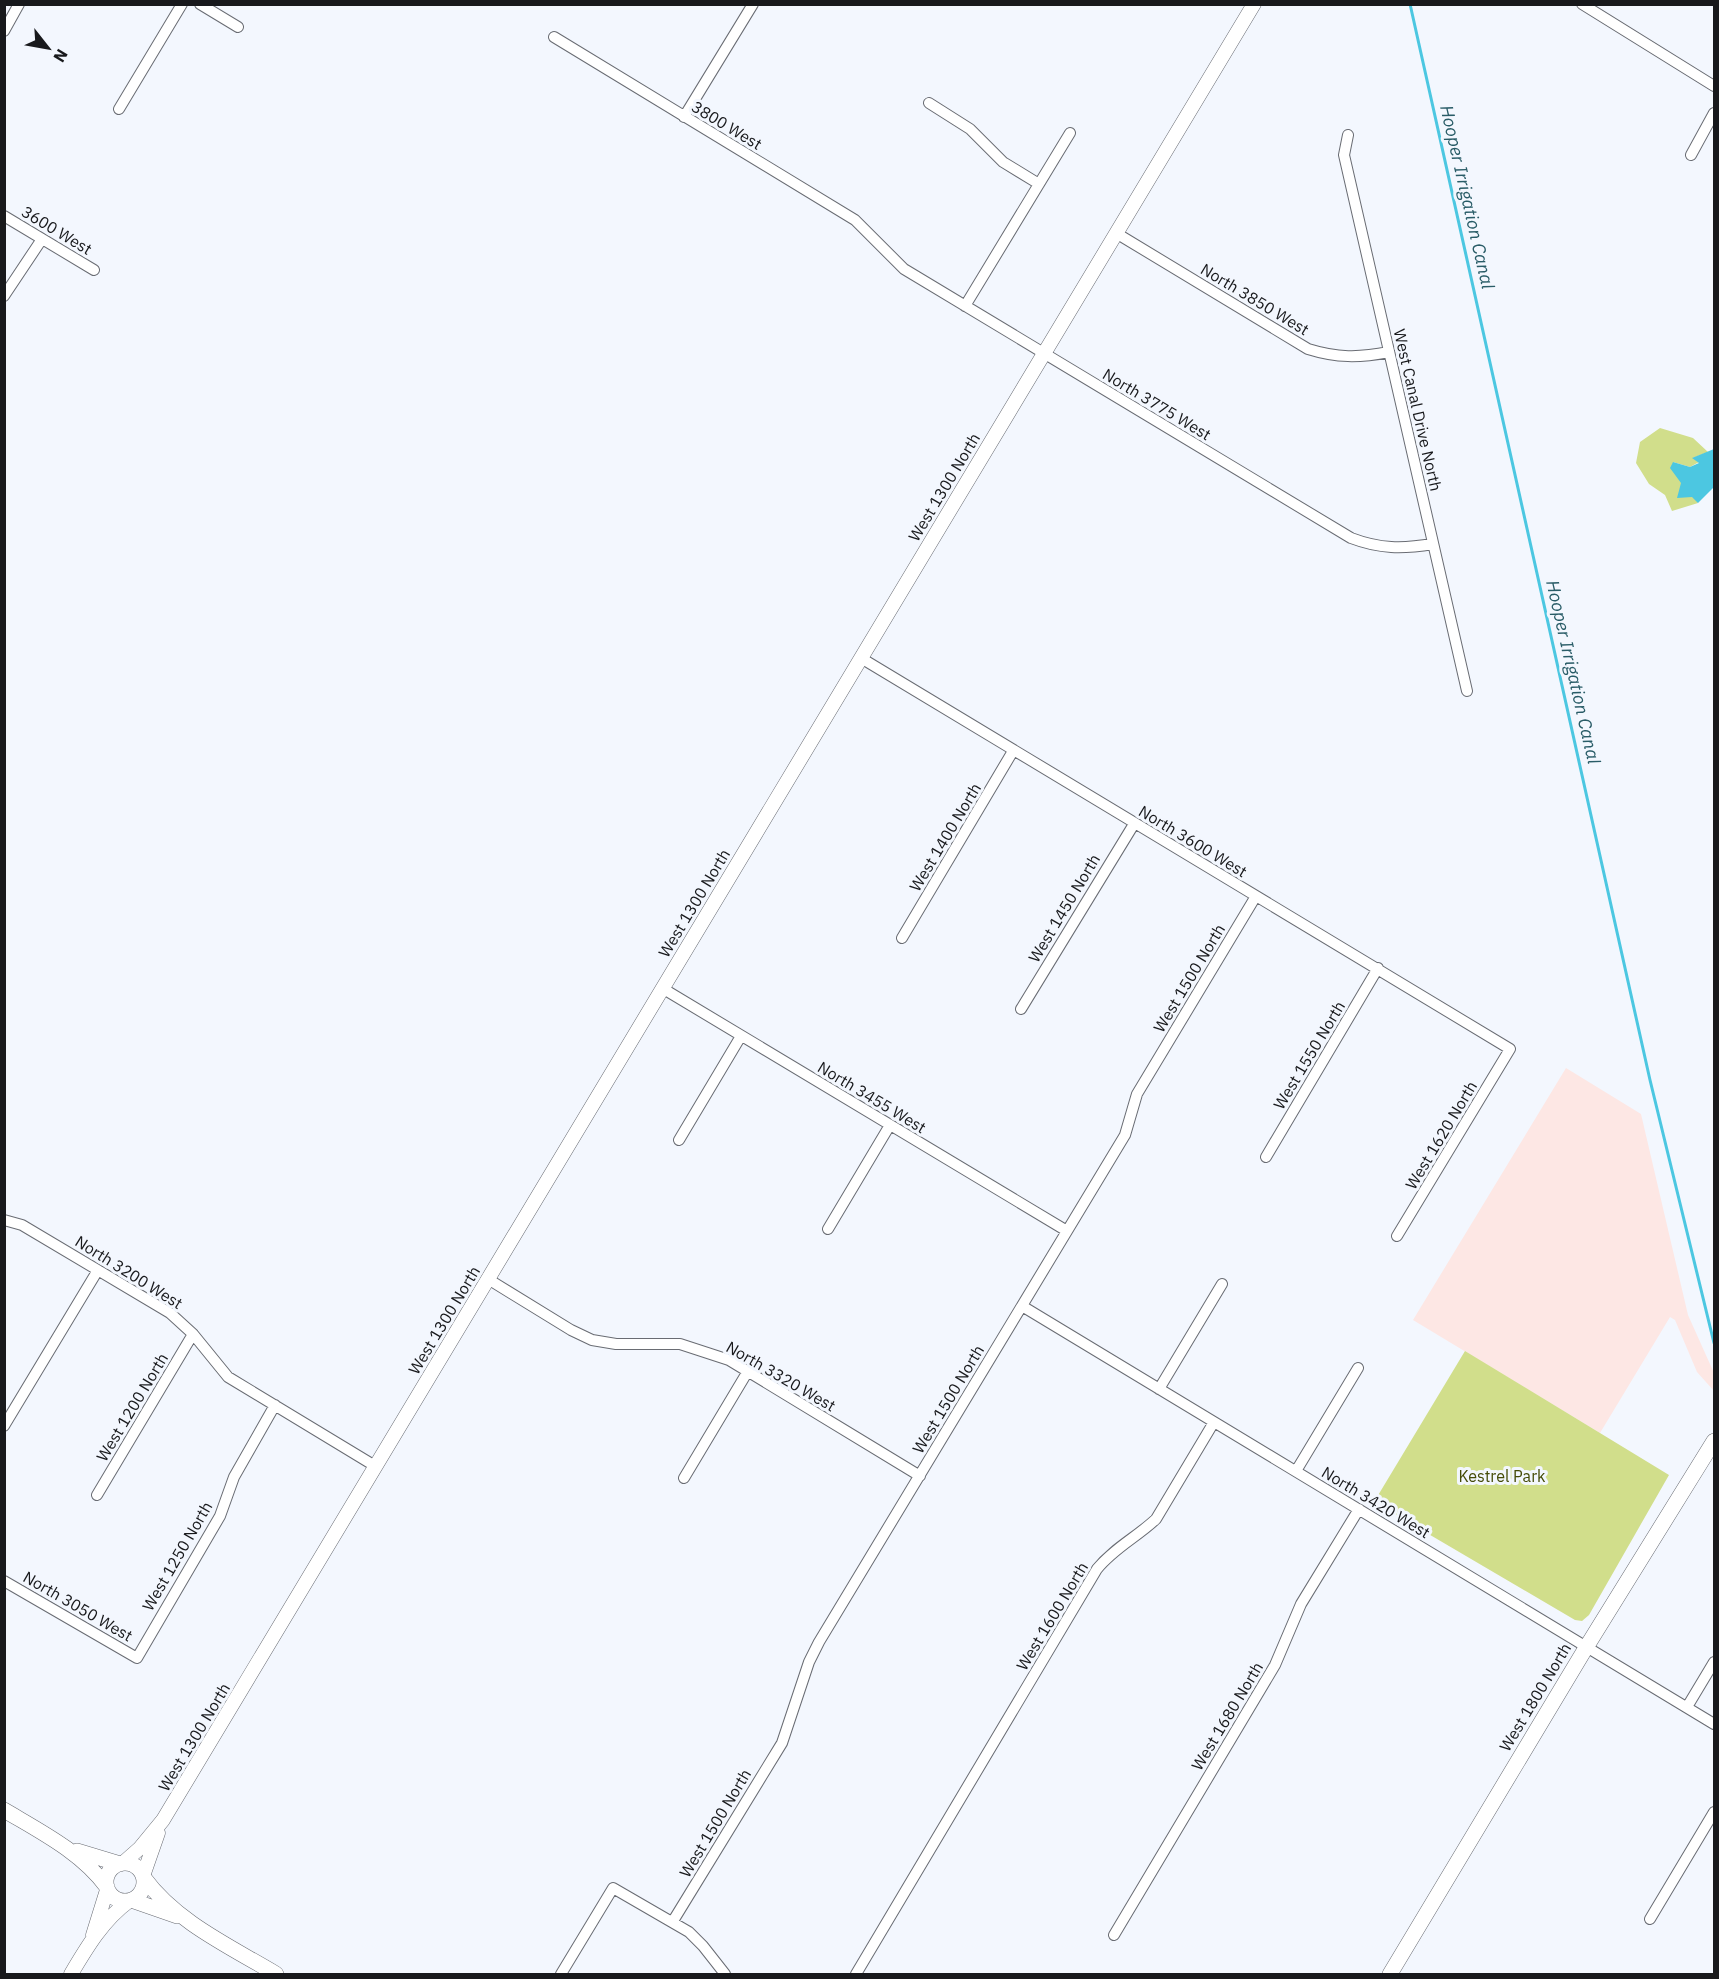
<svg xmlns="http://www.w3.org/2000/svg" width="1719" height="1979" font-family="'IBM Plex Sans',sans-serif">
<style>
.commercial{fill:#fde7e4}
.green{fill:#d1de8b}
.water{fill:#4cc7e1}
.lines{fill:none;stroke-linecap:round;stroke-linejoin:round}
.stream{stroke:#4cc7e1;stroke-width:3}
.minor-casing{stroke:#696c73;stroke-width:12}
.tertiary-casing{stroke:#696c73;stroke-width:15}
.secondary-casing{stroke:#696c73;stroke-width:16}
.minor{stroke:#fff;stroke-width:10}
.tertiary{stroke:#fff;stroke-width:14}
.secondary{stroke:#fff;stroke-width:15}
.labels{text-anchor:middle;stroke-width:6;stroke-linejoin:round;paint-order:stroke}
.street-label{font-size:16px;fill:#18191c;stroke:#f3f7fe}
.park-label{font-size:16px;fill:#444b06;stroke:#f3f7fe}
.water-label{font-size:18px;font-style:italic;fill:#295c67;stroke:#f3f7fe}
</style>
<rect width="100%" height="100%" fill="#f3f7fe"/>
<path class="commercial" d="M 1566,1068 L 1641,1114 L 1688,1315 L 1714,1373 L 1714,1391 L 1697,1372 L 1675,1320 L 1670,1317 L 1600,1433 L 1413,1320 Z"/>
<path class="green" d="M 1660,428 L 1693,438 L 1708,452 L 1693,458 L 1699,462 L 1690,467 L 1673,462 L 1698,503 L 1672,511 L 1665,495 L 1649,484 L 1636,463 L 1640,442 Z
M 1465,1351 L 1669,1475 L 1589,1615 L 1582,1621 L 1575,1620 L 1374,1502 Z"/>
<path class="water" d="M 1714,449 L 1714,487 L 1698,503 L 1692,497 L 1677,498 L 1681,483 L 1670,468 L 1673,462 L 1690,467 L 1699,463 L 1692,458 Z"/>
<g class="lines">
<path class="stream" d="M 1410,4 L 1650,1080 L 1714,1343"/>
<defs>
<path id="minor" d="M 200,4 L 238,27
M 1582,4 L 1714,86
M 4,31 L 19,4
M 554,37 L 855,220 L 904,269 L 1351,538 C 1380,549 1402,549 1433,544
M 929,103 L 970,129 L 1003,162 L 1039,184
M 119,109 L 182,4
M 684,117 L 753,4
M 1348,135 L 1344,155 L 1467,691
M 1691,155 L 1714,113
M 4,216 L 94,270
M 1116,233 L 1308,349 C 1337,358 1359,358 1389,352
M 4,296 L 42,239
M 965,306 L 1070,133
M 861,658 L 1510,1049 L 1397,1236
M 902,938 L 1013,751
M 662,988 L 1067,1231
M 1021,1009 L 1134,824
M 679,1140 L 741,1036
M 1266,1157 L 1378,968
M 4,1220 L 22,1225 L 170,1313 L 193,1334 L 228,1377 L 375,1466
M 828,1229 L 890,1125
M 488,1279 L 571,1330 L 592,1340 L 616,1344 L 680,1344 L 729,1360 L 920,1476
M 1022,1306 L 1714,1724
M 1159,1389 L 1222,1284
M 4,1426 L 98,1270
M 1296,1471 L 1358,1368
M 684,1478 L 748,1371
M 97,1495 L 193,1334
M 4,1581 L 137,1658 L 220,1516 L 234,1477 L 275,1405
M 1687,1707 L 1714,1662
M 1650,1919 L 1714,1812
M 673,1921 L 782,1743 L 809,1662 L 819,1642 L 1125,1135 L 1137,1094 L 1256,896
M 1114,1935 L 1275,1665 L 1301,1604 L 1359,1509
M 561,1974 L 613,1888 L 689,1932 L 703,1946 L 725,1974
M 856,1974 L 1097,1569 C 1114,1548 1137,1537 1156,1519 L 1214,1422"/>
<path id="tertiary" d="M 123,1863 L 140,1848 L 163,1820 L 1254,4
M 143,1876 L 158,1833
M 93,1935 L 107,1890
M 71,1974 C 87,1947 103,1920 129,1901"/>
<path id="secondary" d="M 4,1810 C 41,1832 81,1852 107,1887
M 77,1851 L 120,1864
M106 1882a19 19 0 1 1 38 0a19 19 0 1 1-38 0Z
M 144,1878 C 176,1922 231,1947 276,1974
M 131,1900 L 177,1916
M 1390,1974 L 1587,1646 L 1714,1441"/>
</defs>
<use href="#minor" class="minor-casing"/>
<use href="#tertiary" class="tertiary-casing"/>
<use href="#secondary" class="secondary-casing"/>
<use href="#minor" class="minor"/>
<use href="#tertiary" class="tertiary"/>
<use href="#secondary" class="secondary"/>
</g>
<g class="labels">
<g class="street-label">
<text transform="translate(727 125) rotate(31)" y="6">3800 West</text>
<text transform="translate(57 230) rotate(31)" y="6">3600 West</text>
<text transform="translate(1255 299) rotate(31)" y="6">North 3850 West</text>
<text transform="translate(1157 404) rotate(31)" y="6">North 3775 West</text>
<text transform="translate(1418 410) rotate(77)" y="6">West Canal Drive North</text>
<text transform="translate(944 487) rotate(-59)" y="6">West 1300 North</text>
<text transform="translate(945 837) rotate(-59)" y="6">West 1400 North</text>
<text transform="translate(1193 841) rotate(31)" y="6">North 3600 West</text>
<text transform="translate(694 903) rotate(-59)" y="6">West 1300 North</text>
<text transform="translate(1064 908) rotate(-59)" y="6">West 1450 North</text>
<text transform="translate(1189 978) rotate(-59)" y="6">West 1500 North</text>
<text transform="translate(1309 1055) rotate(-59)" y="6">West 1550 North</text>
<text transform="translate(872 1097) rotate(31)" y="6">North 3455 West</text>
<text transform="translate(1441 1135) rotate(-59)" y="6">West 1620 North</text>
<text transform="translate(129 1272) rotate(32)" y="6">North 3200 West</text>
<text transform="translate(444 1320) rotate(-59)" y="6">West 1300 North</text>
<text transform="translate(781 1376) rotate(30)" y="6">North 3320 West</text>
<text transform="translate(948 1399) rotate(-59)" y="6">West 1500 North</text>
<text transform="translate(132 1407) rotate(-59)" y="6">West 1200 North</text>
<text transform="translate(1376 1502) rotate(31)" y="6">North 3420 West</text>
<text transform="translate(177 1556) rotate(-60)" y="6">West 1250 North</text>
<text transform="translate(78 1606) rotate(30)" y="6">North 3050 West</text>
<text transform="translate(1052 1616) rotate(-59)" y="6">West 1600 North</text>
<text transform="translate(1535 1697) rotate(-59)" y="6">West 1800 North</text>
<text transform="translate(1227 1716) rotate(-59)" y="6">West 1680 North</text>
<text transform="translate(194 1737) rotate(-59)" y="6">West 1300 North</text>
<text transform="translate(715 1823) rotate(-59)" y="6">West 1500 North</text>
</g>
<g class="park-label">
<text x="1502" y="1482">Kestrel Park</text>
</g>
<g class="water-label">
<text transform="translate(1467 197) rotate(77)" y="6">Hooper Irrigation Canal</text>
<text transform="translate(1573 672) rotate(77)" y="6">Hooper Irrigation Canal</text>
</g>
</g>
<rect width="1719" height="1979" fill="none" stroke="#18191c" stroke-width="12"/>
<g transform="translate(48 48) rotate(121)" stroke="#f3f7fe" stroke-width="4.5" paint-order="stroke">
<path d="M0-4.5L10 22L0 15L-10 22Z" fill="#18191c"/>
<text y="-9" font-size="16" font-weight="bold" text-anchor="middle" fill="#18191c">N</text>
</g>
</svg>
